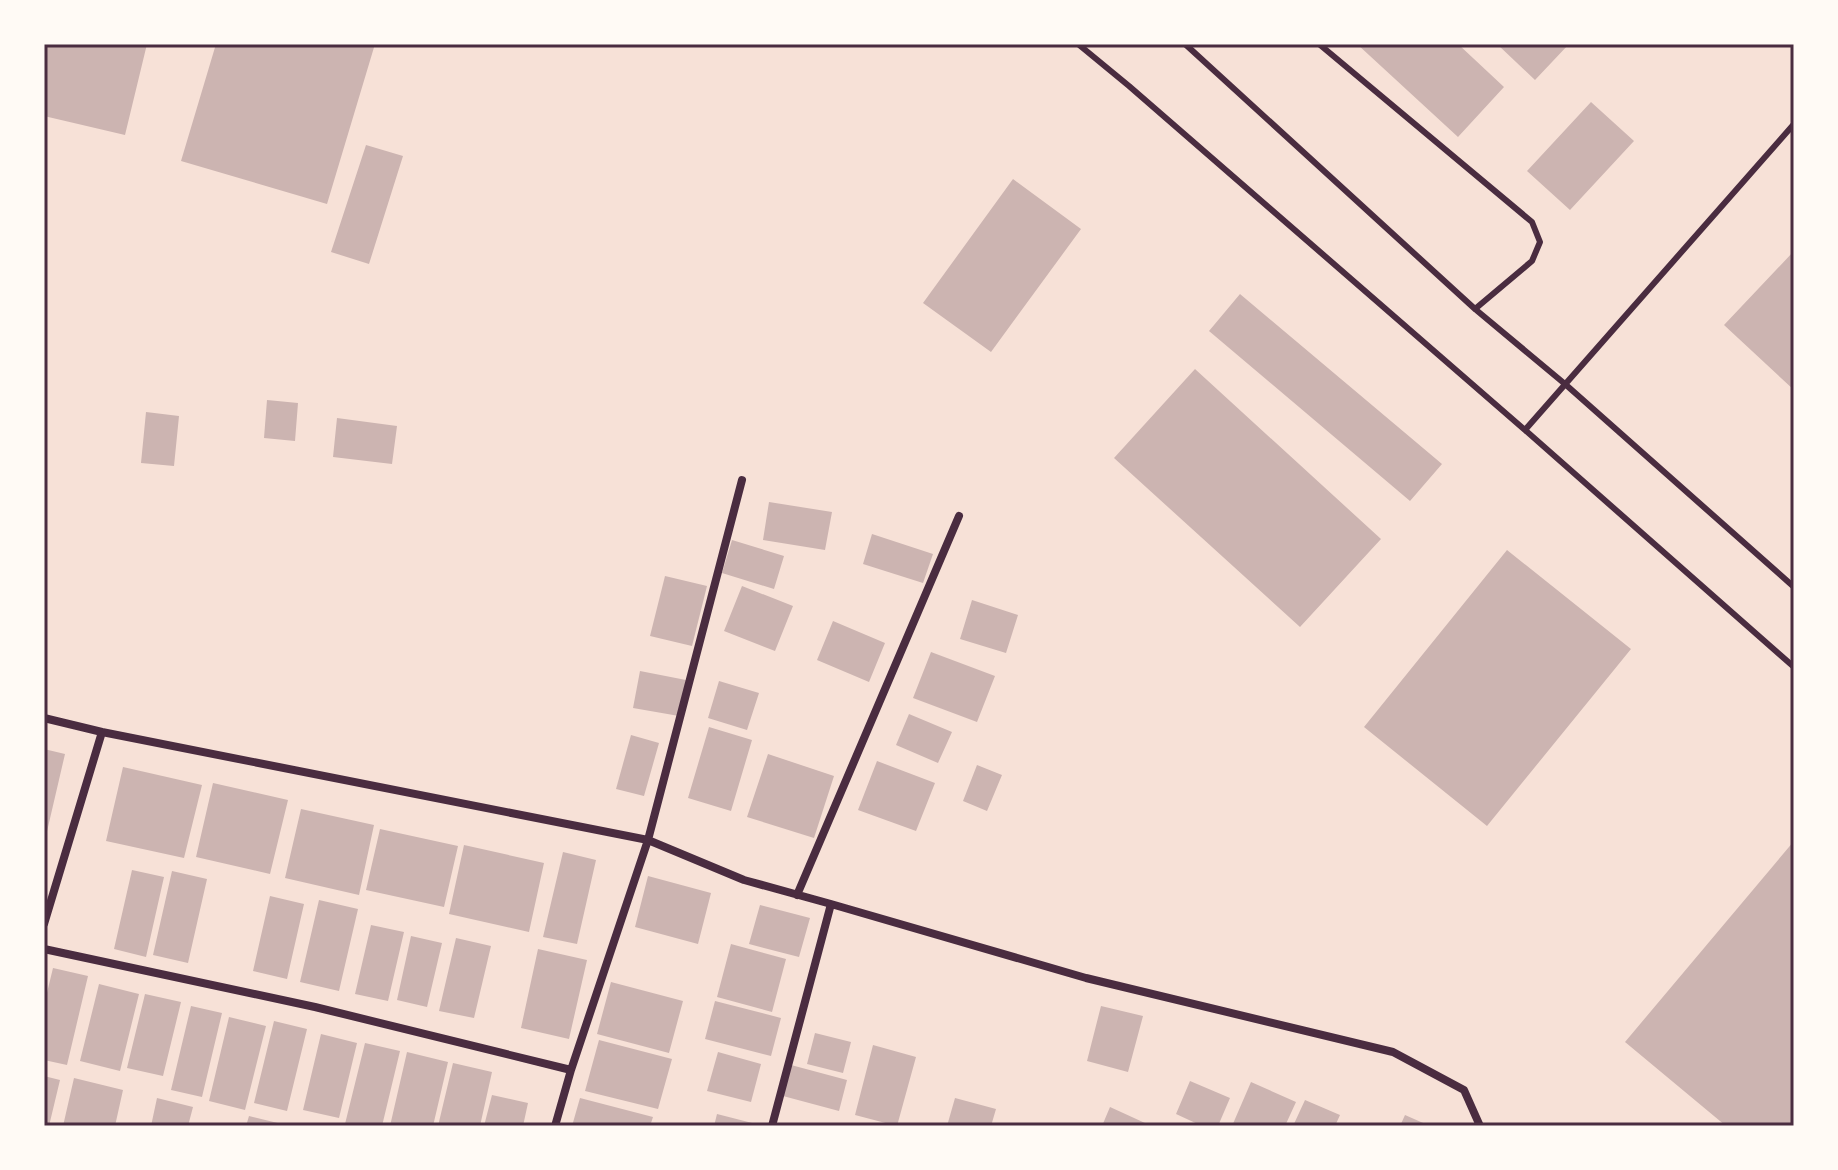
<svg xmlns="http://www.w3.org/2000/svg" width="1838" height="1170" font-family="Jost,sans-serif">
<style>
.building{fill:#ccb4b1}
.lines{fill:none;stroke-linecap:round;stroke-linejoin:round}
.service{stroke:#4a2c40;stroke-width:6}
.minor{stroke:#4a2c40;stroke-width:8}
.neatline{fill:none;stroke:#4a2c40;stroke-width:3}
</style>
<rect width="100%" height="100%" fill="#f7e1d7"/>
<path class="building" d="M 44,44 L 147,44 L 125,135 L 44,116 Z
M 216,44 L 375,44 L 327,204 L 181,161 Z
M 1357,44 L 1458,44 L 1504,87 L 1458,137 Z
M 1497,44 L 1569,44 L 1535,80 Z
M 1591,102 L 1634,141 L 1570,210 L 1527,171 Z
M 366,145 L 403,156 L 369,264 L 331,252 Z
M 1013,179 L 1081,229 L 991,352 L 923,303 Z
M 1794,251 L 1794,390 L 1724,325 Z
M 1240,294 L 1442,464 L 1410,501 L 1209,331 Z
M 1195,369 L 1381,539 L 1300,627 L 1114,458 Z
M 267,400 L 298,403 L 295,441 L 264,438 Z
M 146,412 L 179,416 L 174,466 L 141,463 Z
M 337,418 L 397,426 L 392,464 L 333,457 Z
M 769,502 L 832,512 L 825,550 L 763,540 Z
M 872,534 L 933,554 L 923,583 L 863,564 Z
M 732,540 L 784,556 L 774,589 L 722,573 Z
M 1507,550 L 1631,649 L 1487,826 L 1364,727 Z
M 665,576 L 707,586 L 692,646 L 650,636 Z
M 742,586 L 793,606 L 775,651 L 724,631 Z
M 972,600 L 1018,615 L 1006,653 L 960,639 Z
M 833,621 L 885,643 L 869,682 L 817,660 Z
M 931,652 L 995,676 L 977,722 L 913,698 Z
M 640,671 L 686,680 L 679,716 L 633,708 Z
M 719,681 L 759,693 L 747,730 L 708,718 Z
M 909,714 L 952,732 L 938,763 L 896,745 Z
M 709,727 L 752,740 L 731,811 L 688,798 Z
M 631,735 L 659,743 L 644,796 L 616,789 Z
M 44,749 L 65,754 L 45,840 L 44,840 Z
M 768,754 L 834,776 L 814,838 L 747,817 Z
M 877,761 L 935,783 L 916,831 L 858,810 Z
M 977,765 L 1002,775 L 987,811 L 963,801 Z
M 123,767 L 202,785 L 184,858 L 106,841 Z
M 213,783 L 288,800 L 270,874 L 196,857 Z
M 301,809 L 374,825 L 359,895 L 285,878 Z
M 380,829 L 458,846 L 444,907 L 366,890 Z
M 1794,841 L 1794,1126 L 1726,1126 L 1625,1042 Z
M 464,845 L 544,863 L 529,932 L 449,914 Z
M 563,852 L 596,860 L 577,944 L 543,937 Z
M 132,870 L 164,877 L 146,957 L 114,949 Z
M 172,871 L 207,879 L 188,963 L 153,955 Z
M 648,876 L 711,893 L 698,944 L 635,927 Z
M 270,896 L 304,904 L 287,979 L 253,971 Z
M 319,900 L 358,909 L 339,991 L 300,982 Z
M 760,905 L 810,918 L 799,957 L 749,944 Z
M 371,925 L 404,932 L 388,1001 L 355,994 Z
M 411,936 L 442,943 L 427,1007 L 397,1000 Z
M 456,938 L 491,946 L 474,1018 L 439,1011 Z
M 731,944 L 786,959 L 772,1012 L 717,997 Z
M 538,949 L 587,960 L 569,1039 L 521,1028 Z
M 53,968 L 88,976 L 67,1065 L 44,1060 L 44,1005 Z
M 611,982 L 683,1001 L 669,1053 L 597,1034 Z
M 99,984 L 139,994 L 120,1071 L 80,1061 Z
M 145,994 L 181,1002 L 163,1076 L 127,1068 Z
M 715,1001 L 781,1018 L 771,1056 L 705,1039 Z
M 191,1006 L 222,1013 L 202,1097 L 171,1090 Z
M 1101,1006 L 1143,1016 L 1128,1072 L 1087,1061 Z
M 229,1017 L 266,1026 L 245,1110 L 209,1101 Z
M 274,1021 L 307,1029 L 287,1111 L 254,1103 Z
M 815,1033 L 851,1042 L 843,1073 L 807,1064 Z
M 321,1034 L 357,1043 L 339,1118 L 303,1110 Z
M 599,1040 L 672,1059 L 658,1109 L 585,1091 Z
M 365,1043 L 400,1051 L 382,1126 L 345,1124 Z
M 873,1045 L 916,1057 L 897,1126 L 855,1115 Z
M 407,1052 L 448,1062 L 433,1126 L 390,1126 Z
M 718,1052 L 761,1064 L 751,1102 L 707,1091 Z
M 453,1063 L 492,1072 L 480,1126 L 438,1126 Z
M 791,1065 L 847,1080 L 839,1111 L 783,1096 Z
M 44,1076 L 60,1080 L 49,1126 L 44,1126 Z
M 74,1078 L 123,1090 L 115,1126 L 63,1126 Z
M 1190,1081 L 1230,1098 L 1218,1126 L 1202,1126 L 1176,1114 Z
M 1251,1082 L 1296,1102 L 1285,1126 L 1232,1126 Z
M 492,1095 L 528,1103 L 523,1126 L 484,1126 Z
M 157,1098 L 193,1107 L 188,1126 L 151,1126 Z
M 580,1098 L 653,1117 L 650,1126 L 572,1126 Z
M 955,1098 L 996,1109 L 991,1126 L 947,1126 Z
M 1305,1100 L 1340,1115 L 1335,1126 L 1293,1126 Z
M 1110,1107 L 1145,1123 L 1143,1126 L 1102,1126 Z
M 717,1114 L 760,1125 L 760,1126 L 714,1126 Z
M 1405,1115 L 1430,1126 L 1400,1126 Z
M 249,1116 L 286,1125 L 286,1126 L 246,1126 Z"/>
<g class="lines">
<path class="service" d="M 1078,44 L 1129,86 L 1525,430 L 1794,667
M 1185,44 L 1475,309 L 1565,384 L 1794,587
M 1319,44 L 1532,222 L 1540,242 L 1532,261 L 1475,309
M 1525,430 L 1794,124"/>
<path class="minor" d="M 44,718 L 102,732 L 648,840 L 744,880 L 831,904 L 1086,978 L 1393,1052 L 1464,1090 L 1480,1126
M 797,895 L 959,516
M 44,924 L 102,732
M 44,949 L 315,1007 L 571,1070
M 555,1126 L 571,1070 L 648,840 L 742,480
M 772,1126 L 831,904"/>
</g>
<rect width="1838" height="1170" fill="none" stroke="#fffaf5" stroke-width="92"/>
<rect x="46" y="46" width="1746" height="1078" class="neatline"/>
</svg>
